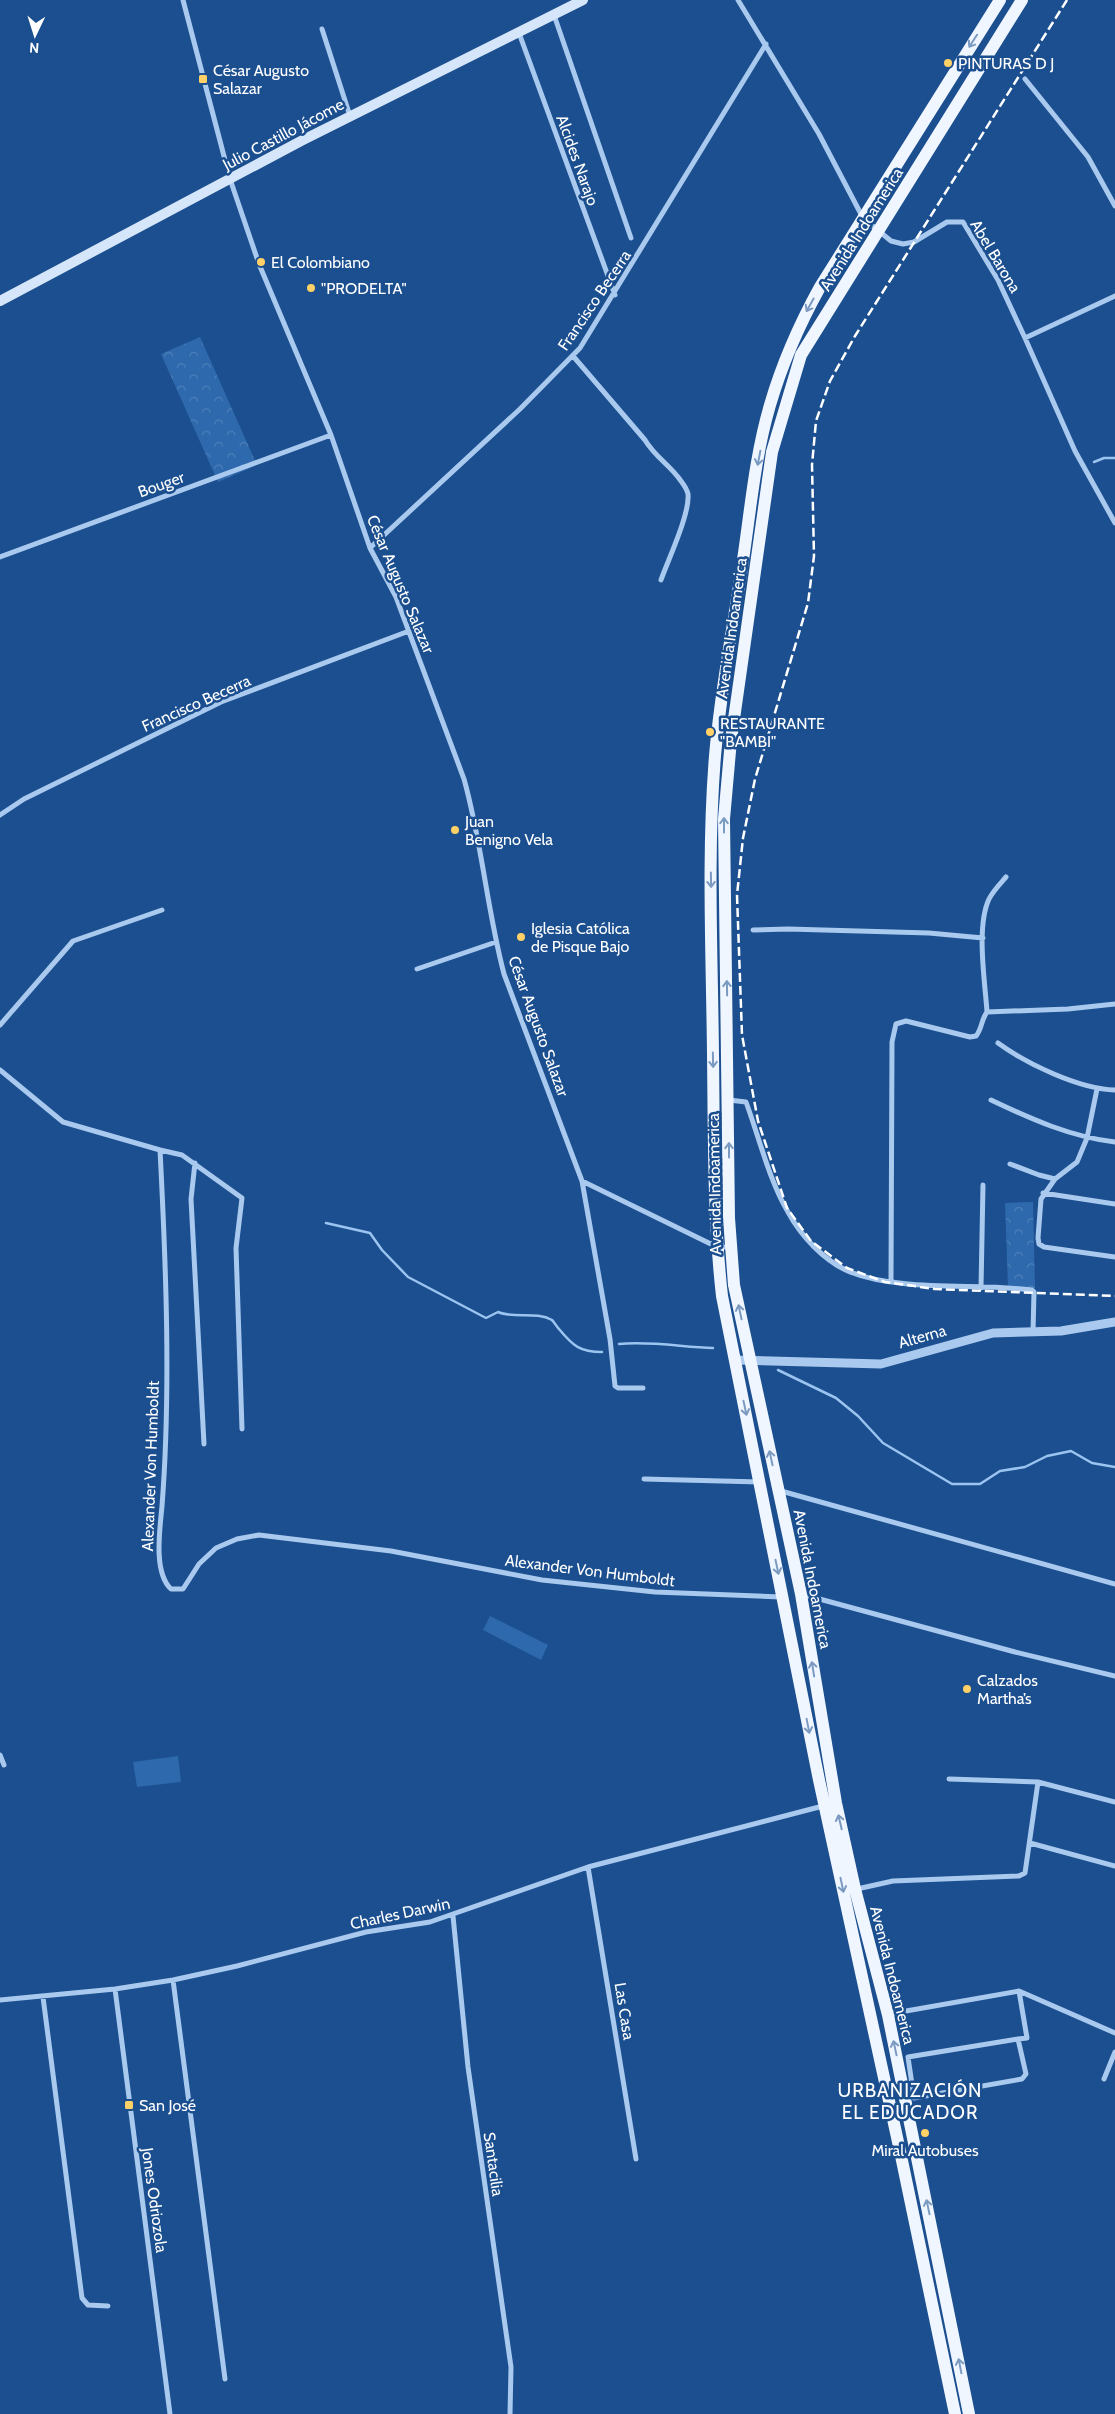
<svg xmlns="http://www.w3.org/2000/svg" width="1115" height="2414" font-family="Cabin,sans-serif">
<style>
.forest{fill:url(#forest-crowns)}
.park{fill:#2e69ad}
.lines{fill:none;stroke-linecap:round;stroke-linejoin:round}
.stream{stroke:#9cc4f0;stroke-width:2.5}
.minor{stroke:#a9c9ee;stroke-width:5}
.tertiary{stroke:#a9c9ee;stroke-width:9}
.secondary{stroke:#d6e6fa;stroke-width:10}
.primary{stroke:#f0f6ff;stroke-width:12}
.rail{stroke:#fff;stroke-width:2.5;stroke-dasharray:9 4;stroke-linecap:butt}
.oneway{stroke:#7b9ac1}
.poi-dot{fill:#ffd166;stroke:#1b4f8f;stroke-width:2}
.labels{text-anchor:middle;stroke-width:5;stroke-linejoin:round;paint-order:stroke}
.poi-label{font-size:16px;fill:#fff;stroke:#1b4f8f;text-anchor:start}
.street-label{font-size:16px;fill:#fff;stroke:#1b4f8f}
.quarter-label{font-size:19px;letter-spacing:1px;fill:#fff;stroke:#1b4f8f}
</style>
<defs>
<pattern id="forest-crowns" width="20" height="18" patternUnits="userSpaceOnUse" patternTransform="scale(1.25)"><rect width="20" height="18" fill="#2e69ad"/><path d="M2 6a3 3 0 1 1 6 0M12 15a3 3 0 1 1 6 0" fill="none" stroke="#4d80b9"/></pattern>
</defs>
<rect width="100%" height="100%" fill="#1b4f8f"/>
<path class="forest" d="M 200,337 L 257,465 L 218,482 L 161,354 Z
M 1033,1202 L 1035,1288 L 1008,1288 L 1005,1203 Z"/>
<path class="park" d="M 490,1616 L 548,1645 L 541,1660 L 483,1630 Z
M 178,1756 L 181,1782 L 137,1787 L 133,1762 Z"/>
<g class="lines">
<path class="stream" d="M 1094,462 L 1104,458 L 1115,458
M 326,1223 L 370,1233 L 382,1250 L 408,1277 L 486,1318 L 498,1312 C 514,1319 536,1311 552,1320 C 554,1322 557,1327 559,1329 C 573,1346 580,1352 602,1352
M 619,1344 C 651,1341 682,1347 713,1348
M 778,1370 L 836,1398 L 858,1416 L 883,1443 L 952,1484 L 980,1484 L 1000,1471 L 1025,1467 L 1047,1456 L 1071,1451 L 1092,1463 L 1115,1467"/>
<path class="minor" d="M 183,0 L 230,179 L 259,264 L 331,435 L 370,548 L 396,597 L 464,779 C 482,843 487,910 504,974 L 582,1181 L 610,1339 L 615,1386 L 618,1388 L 643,1388
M 738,0 L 819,134 L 863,218 L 891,241 L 903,244 L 914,242 L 947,222 L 963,222 L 998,280 L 1025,338 L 1075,451 L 1115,523
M 554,15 L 631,238
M 322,29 L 350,116
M 519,33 L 615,295
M 1025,79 L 1088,157 L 1115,206
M 1025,338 L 1115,296
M 573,356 L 645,440 C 655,457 670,465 681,481 C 684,485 687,489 688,494 C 690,514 668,560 661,580
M 370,548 L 520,409 L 580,348 L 766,44
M 0,557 L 331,435
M 0,815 L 24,799 L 221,702 L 409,631
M 753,930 L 788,929 L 929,933 L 983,938
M 417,969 L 496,942
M 987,1012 C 985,981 976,927 989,899 C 993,891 1000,884 1006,877
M 0,1025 L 73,941 L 162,910
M 998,1043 C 1027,1064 1079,1089 1115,1090
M 0,1070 L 63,1122 L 160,1150
M 1097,1089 L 1087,1138 L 1077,1162 L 1055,1179 L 1041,1199 L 1038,1238 L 1039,1244 L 1044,1247 L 1115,1257
M 729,1100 L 746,1102 C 759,1137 769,1180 788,1212 C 801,1236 824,1261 850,1272 C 901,1292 977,1283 1032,1290 L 1034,1292 L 1033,1332
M 991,1100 C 1031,1119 1071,1137 1115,1142
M 195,1163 L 191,1199 L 204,1444
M 1010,1164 L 1039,1175 L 1055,1179
M 582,1181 L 717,1247 L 730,1247
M 1043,1193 L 1115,1204
M 891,1281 L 892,1042 L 896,1024 L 906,1021 L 970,1037 L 976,1036 C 982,1029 981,1020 987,1012 L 1068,1009 L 1115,1004
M 981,1288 L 983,1185
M 242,1429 L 236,1248 L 242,1198 L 182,1155 L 160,1150 C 166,1266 171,1390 162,1506 C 160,1529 153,1572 171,1589 L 183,1589 L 199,1564 L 216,1548 L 237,1539 L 259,1535 L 391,1551 L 542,1580 L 655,1592 L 781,1597
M 644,1479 L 760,1482
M 781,1491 L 1115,1584
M 801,1594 L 1015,1652 L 1115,1676
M 0,1755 L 4,1765
M 949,1779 L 1038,1782
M 1030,1843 L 1115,1866
M 588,1867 L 636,2159
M 857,1889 L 893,1881 L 1019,1876 L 1025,1873 L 1038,1782 L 1115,1802
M 453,1916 L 468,2067 L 511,2367 L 510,2414
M 173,1980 L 225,2379
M 115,1989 L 170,2414
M 43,1997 L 82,2298 L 88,2305 L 108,2306
M 0,2000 L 115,1989 L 173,1980 L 237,1966 L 366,1932 L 430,1922 L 588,1867 L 823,1806
M 889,2014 L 1019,1991 L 1115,2033
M 1018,2039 L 1026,2074 L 1022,2079 L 914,2098 L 908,2057 L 1018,2039 L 1027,2038 L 1019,1991
M 1104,2079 L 1115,2052"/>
<path class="tertiary" d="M 735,1360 L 881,1364 L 993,1333 L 1061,1331 L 1115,1322"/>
<path class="secondary" d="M 0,301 L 301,141 L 583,0"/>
<path class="primary" d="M 955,2414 L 900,2151 L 819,1780 L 722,1296 C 713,1216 714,1135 713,1054 C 712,955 707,855 715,756 C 720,694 732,634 741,573 C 750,517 754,459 770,405 C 782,364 799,325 820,287 L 1000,0
M 969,2414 L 888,2015 L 855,1889 L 836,1803 L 801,1594 L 734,1285 L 729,1218 L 724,819 L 731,740 L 772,452 L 801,355 L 1022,0"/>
<path class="rail" d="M 1067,0 L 855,336 L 830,381 L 816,421 L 812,465 L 814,556 L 808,603 L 755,779 L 743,838 L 737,895 L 742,1035 L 758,1121 L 787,1208 L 811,1241 L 847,1268 L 885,1282 L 935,1289 L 1115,1296"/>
</g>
<defs><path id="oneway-shaft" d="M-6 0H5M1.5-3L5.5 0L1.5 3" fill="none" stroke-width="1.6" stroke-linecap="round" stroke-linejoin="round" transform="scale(1.25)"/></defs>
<g class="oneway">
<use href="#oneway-shaft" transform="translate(973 41) rotate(123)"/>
<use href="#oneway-shaft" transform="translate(810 305) rotate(119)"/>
<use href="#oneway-shaft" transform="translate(759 458) rotate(101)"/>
<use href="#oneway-shaft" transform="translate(724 825) rotate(-90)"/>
<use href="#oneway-shaft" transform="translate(711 880) rotate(89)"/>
<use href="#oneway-shaft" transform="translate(727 988) rotate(-91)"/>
<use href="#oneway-shaft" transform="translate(713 1060) rotate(89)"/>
<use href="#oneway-shaft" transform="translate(729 1150) rotate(-90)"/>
<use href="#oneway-shaft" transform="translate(740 1312) rotate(-102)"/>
<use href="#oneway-shaft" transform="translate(745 1408) rotate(78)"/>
<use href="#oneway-shaft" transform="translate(771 1458) rotate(-102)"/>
<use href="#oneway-shaft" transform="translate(777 1567) rotate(78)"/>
<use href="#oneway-shaft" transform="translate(813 1669) rotate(-99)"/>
<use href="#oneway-shaft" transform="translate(808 1726) rotate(79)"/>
<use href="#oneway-shaft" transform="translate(840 1822) rotate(-103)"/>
<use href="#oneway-shaft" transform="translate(842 1885) rotate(78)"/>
<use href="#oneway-shaft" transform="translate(895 2048) rotate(-102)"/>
<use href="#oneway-shaft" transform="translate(928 2207) rotate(-102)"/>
<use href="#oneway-shaft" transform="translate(960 2366) rotate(-101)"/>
</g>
<g class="poi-dot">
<circle cx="948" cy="63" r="5"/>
<rect x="198" y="74" width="10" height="10" rx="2.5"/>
<circle cx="261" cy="262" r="5"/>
<circle cx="311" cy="288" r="5"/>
<circle cx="710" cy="732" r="5"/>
<circle cx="455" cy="830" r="5"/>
<circle cx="521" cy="937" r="5"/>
<circle cx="967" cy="1689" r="5"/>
<rect x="124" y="2100" width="10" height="10" rx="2.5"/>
<circle cx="925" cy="2133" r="5"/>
</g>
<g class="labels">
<g class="poi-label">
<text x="958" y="69">PINTURAS D J</text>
<text x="213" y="76">César Augusto<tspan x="213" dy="18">Salazar</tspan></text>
<text x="271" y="268">El Colombiano</text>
<text x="321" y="294">"PRODELTA"</text>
<text x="720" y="729">RESTAURANTE<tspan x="720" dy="18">"BAMBI"</tspan></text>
<text x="465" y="827">Juan<tspan x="465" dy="18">Benigno Vela</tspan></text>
<text x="531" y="934">Iglesia Católica<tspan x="531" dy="18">de Pisque Bajo</tspan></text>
<text x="977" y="1686">Calzados<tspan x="977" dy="18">Martha’s</tspan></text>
<text x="139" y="2111">San José</text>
<text x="925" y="2156" text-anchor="middle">Miral Autobuses</text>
</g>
<g class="street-label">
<text transform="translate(283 134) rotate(-28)" y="6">Julio Castillo Jácome</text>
<text transform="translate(578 160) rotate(70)" y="6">Alcides Narajo</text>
<text transform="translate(861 229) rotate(-58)" y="6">Avenida Indoamerica</text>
<text transform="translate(996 256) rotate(59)" y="6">Abel Barona</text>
<text transform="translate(594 300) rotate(-56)" y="6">Francisco Becerra</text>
<text transform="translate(161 484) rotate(-20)" y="6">Bouger</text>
<text transform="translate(401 584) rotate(67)" y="6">César Augusto Salazar</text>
<text transform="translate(731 628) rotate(-82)" y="6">Avenida Indoamerica</text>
<text transform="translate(196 703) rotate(-24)" y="6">Francisco Becerra</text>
<text transform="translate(539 1026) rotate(70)" y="6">César Augusto Salazar</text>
<text transform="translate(714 1184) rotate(-91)" y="6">Avenida Indoamerica</text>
<text transform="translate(922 1336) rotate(-16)" y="6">Alterna</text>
<text transform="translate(150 1466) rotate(-88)" y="6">Alexander Von Humboldt</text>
<text transform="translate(590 1570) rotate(7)" y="6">Alexander Von Humboldt</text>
<text transform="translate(813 1579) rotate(79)" y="6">Avenida Indoamerica</text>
<text transform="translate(400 1913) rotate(-12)" y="6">Charles Darwin</text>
<text transform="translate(893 1975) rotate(76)" y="6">Avenida Indoamerica</text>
<text transform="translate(625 2011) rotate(81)" y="6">Las Casa</text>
<text transform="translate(494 2164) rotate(82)" y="6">Santacilia</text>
<text transform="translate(155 2200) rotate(82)" y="6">Jones Odriozola</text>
</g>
<g class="quarter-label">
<text x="910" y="2097">URBANIZACIÓN<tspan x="910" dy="22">EL EDUCADOR</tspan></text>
</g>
</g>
<g transform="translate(35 35) rotate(184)" stroke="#1b4f8f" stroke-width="4" paint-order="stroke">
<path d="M0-4L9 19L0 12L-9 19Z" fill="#ffffff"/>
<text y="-8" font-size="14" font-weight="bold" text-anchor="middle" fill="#ffffff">N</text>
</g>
</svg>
